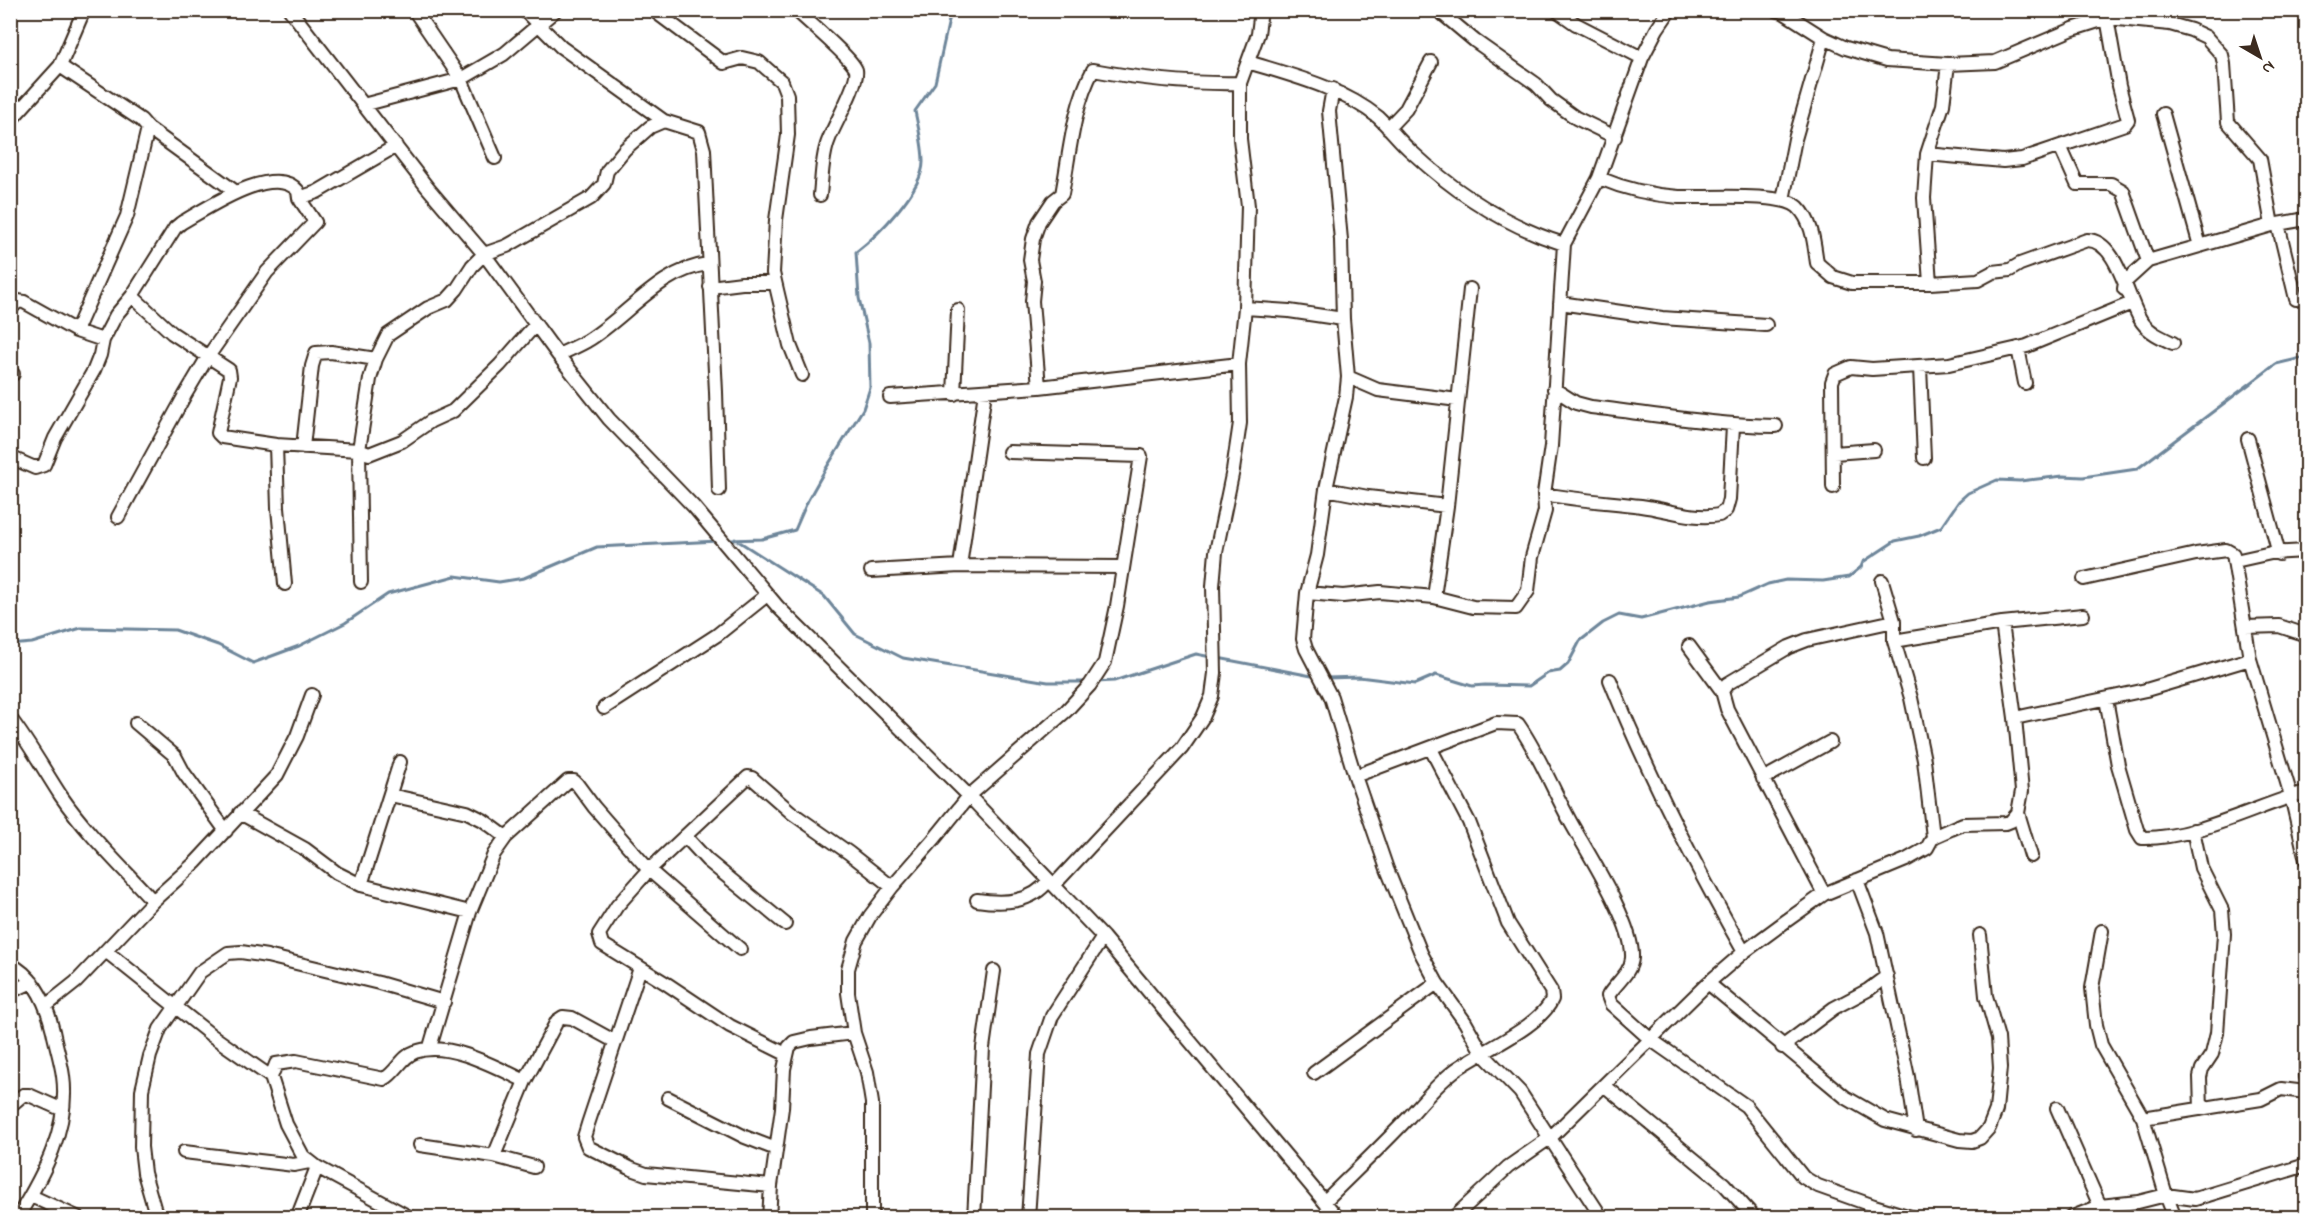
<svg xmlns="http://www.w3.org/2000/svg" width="2317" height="1228" font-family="'Indie Flower',sans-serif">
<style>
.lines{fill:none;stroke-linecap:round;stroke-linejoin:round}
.stream{stroke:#6e869a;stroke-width:3}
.minor-casing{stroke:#3b2a1e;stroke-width:16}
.minor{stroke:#fff;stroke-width:12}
</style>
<rect width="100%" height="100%" fill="#fff"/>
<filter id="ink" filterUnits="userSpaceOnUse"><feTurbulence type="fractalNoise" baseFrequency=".0167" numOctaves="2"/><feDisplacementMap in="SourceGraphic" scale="12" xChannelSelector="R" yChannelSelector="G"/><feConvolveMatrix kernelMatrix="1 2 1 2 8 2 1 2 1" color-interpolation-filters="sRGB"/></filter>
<g filter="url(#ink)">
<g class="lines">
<path class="stream" d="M 735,539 L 824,596 L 855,634 L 903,658 L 1048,682 L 1087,682
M 728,540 L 762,539 L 795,530 L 808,500 L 825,470 L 863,409 L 870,388 L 869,343 L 859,298 L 856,252 C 877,236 923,190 923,162 C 923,145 918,127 915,111 L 935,83 L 949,20 L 954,10
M 10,645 L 32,643 L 81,628 L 175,630 L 218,645 L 253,663 L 299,646 L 345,623 L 388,594 L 455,576 L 499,582 L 524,578 L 597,547 L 718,541
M 1218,658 L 1317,677
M 1327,678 L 1359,677 L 1415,684 L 1436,675 L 1472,686 L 1485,685 L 1529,686 L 1548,673 L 1560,671 L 1568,664 L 1580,641 L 1603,623 L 1619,615 L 1641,619 L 1710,601 L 1739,597 L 1768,584 L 1786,580 L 1823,581 L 1849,577 L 1861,567 L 1863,562 L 1895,541 L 1919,536 L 1941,527 L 1959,501 L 1968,493 L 1997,480 L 2020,481 L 2063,476 L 2083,477 L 2137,469 L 2276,364 L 2306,357
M 1096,682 L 1114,681 L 1196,654 L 1211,657"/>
<defs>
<path id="minor" d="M 290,10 L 427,187 L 484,254 L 558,355 L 609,419 L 694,507 L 778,607 L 969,796 L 1103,937 L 1338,1218
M 414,10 L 461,79 L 495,158
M 524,10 L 561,47 L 664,121 L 699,132 L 704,150 L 716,392 L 719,490
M 653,10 L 724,63 L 742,58 L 759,62 L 782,82 L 787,95 L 788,135 L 776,220 L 773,273 L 790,345 L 802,375
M 796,10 C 807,21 852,58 856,70 C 859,83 834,125 829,139 C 822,155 822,177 820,195
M 1438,10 L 1475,41 L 1536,84 L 1551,100 L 1576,118 L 1615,137
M 1556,10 L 1576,24 L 1642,58
M 1776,10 L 1783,12 L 1824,38 L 1846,48 L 1887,60 L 1948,64 L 1995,62 L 2073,29 L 2108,18 L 2170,24 L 2191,30 L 2206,37 L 2222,55 L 2224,64 L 2228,122 L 2260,159 L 2272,225
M 1248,62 C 1293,76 1340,87 1378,117 C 1390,128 1400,142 1413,153 C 1456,193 1507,226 1564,244
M 60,66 L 141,120 L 148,128 L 236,192
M 1333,89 L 1329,111 L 1341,240 L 1343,319 L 1348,377 L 1346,397 L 1326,489 L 1317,555 L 1307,593 L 1303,639 L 1306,649 L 1331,697 L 1355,776 L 1387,869 L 1421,953 L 1437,983 L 1465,1022 L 1483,1054 L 1520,1092 L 1602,1218
M 363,105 L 461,79 L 504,54 L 556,10
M 2163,114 L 2200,246
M 10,121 L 60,66 L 84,10
M 1388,128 L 1406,109 L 1431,62
M 2060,146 L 2077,184 L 2111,184 L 2123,191 L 2148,261
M 1927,154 L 2003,161 L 2022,159 L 2125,124 L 2128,120 L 2127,116 L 2119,86 L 2106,12
M 1599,178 C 1625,189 1651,195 1679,197 C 1704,198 1781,192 1798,207 C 1813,222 1814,244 1817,263 L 1833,277 L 1852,283 L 1930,283 L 1978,280 L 1993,272 L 2010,270 L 2020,264 L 2087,240 C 2118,240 2127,301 2142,322 C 2150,333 2162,338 2173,343
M 299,198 L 317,192 L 396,146
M 1783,200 L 1795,139 L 1824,38
M 2278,224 L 2296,299
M 1930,283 L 1924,198 L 1927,154 L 1943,105 L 1948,64
M 710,287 L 742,283 L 774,283
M 2124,289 L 2125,282 L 2148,261 L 2272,225 L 2306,219
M 132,296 L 172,333 L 229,370 L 230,377 L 218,433 L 222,437 L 276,445 L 359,450 L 369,454 L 402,441 L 431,421 L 453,411 L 500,365 L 536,324
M 1560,303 L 1662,318 L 1766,325
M 1245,308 L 1289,311 L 1343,319
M 10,310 L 18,301 L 24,302 L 76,331 L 103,340
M 76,331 L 127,216 L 148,128
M 2018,348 L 2025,383
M 558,355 C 567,351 578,346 587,341 C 628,316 659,270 708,264
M 1920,367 L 1924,458
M 10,371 L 13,374
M 1348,377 L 1378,390 L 1458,400
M 1039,387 L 1032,301 L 1034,281 L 1030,260 L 1033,239 L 1039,222 L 1053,201 L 1062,194 C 1070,152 1073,107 1093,70 C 1141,79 1191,84 1240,83
M 1554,389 L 1576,403 L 1591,407 C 1652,414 1714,425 1776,426
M 954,394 L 958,310
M 890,397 L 1039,387 L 1239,364
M 2248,439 L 2279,554
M 276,445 L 278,508 L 285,584
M 303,447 L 312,366 L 316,353 L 331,352 L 376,359
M 1834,453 L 1874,450
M 10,457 L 35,468 L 44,465 L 55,438 L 94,370 L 100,355 L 103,340 L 116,315 L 132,296 L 175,228 L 181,223 C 206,209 274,162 298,191 L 299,198 L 315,222 L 267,272 L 207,358 L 185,395 L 118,517
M 1833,487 L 1832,382 L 1835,374 L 1851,367 L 1872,369 L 1949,364 L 2027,346 L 2132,303
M 1326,489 L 1368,497 L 1447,506
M 1544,494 C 1576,500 1609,502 1641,506 C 1666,509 1694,520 1719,515 L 1726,510 L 1729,499 L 1733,426
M 2235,561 L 2271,553 L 2306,551
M 960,566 L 985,392
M 871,571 L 960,566 L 1123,567
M 2084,579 L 2196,554 L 2226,550 L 2233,554 L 2250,659 L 2291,796 L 2306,860
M 1882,581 L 1894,621 L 1894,641 L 1911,698 L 1924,760 L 1933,837
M 361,582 L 359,450 L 370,379 L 376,359 L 388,335 L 428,308 L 447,300 L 457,289 L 472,266 L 484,254 L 507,246 L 591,198 L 604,184 L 607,171 L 625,149 L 650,127 L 664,121
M 1307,593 L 1343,596 L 1380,592 L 1434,597 L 1473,607 L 1516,608 L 1528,591 L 1532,557 L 1545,511 L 1544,494 L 1551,446 L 1564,244 L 1599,178 L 1642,58 L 1657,29 L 1670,10
M 1434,597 L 1447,506 L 1470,289
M 2245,627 L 2279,626 L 2306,635
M 1894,641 L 2002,623 L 2083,615
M 1689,646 L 1722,691
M 1610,680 C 1648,775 1694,864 1744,952
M 2106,699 L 2118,765 L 2137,830 L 2142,838 C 2196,839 2255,806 2306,792
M 604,708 L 717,635 L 767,595
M 10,718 C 29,743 44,770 61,796 C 87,834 122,867 153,901
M 2015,718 L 2146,690 L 2250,659
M 136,723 L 175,756 L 184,773 L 226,831
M 1355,776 L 1496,723 L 1518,724 C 1539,754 1552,788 1570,821 C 1587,852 1634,924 1632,958 C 1631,973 1615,984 1608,996 L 1611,1004 L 1650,1039 L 1746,1106 L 1803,1177 L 1818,1186 L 1874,1206 L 1914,1218
M 1763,779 L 1830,742
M 390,795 L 467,812 L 483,820 L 506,837
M 240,813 L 305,849 L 337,873 L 361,885 L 470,912
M 2018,813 L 2031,856
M 2193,830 L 2201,868 L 2222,910 L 2224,934 L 2217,1033 L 2212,1054 L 2202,1069 L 2200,1077 L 2201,1109
M 685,836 L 707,860 L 785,924
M 1857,880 L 1877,933 L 1908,1077 L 1916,1130
M 361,885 L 400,762
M 1054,885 L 1182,748 L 1203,717 L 1212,696 L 1215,673 L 1213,586 L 1216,552 L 1233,470 L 1240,423 L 1239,364 L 1245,308 L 1248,206 L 1240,139 L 1240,83 L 1258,34 L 1261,10
M 1824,894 L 1727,709 L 1722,691 L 1727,684 L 1789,647 L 1807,640 L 1894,621
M 977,900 C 1004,904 1032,903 1049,880
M 2102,931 L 2092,988 L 2096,1025 L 2101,1045 L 2143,1118 L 2166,1195 L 2175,1218
M 107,952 L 211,1035 L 271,1077
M 10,964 C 36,977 47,1005 53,1031 C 56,1046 61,1061 63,1076 C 70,1127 43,1176 17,1218
M 640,968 L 588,1124 L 584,1137 L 588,1147 L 632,1169 L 646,1174 L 771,1186
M 1708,983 L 1845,1097 L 1885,1120 L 1959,1140 L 1972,1141 L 1980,1138 L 1989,1128 L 1996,1110 L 2000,1068 L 1998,1038 L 1986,996 L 1980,935
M 10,992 L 32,982
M 47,1005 L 76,982 L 153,901 L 196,862 L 277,775 L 297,736 L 312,695
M 430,1047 L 470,912 L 494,854 L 506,837 L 568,781 L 574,781 L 577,784 L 594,807 L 649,870 L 740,949
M 1782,1047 L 1834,1008 L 1868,990 L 1887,976
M 786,1054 L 730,1026 L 667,984 L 602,944 L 599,934 L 617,906 L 649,870 L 748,777 L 752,778 L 792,813 L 849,853 L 892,887
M 2306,1063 L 2306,1077
M 1314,1073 L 1437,983
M 1605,1086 L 1724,1184 L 1755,1218
M 668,1098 L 745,1137 L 776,1149
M 10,1106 L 23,1095 L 29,1095 L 63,1110
M 2057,1108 L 2100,1206
M 2143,1118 L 2261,1099 L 2281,1089 L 2306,1092
M 420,1145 L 494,1156 L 534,1167
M 184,1152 L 294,1165 L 309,1162
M 494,1156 L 525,1081 L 557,1021 L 563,1017 L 572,1018 L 614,1041
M 31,1196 L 79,1218
M 1325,1201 C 1353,1173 1382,1146 1409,1117 C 1424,1100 1436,1085 1454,1071 C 1479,1052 1541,1027 1552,999 L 1551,991 L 1508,923 L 1469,822 L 1431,749
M 157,1218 L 144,1173 L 141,1147 L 142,1090 L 150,1056 L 160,1029 L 200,972 L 228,953 L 241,952 L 267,956 L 379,983 L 444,1002
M 297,1218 L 317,1167
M 411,1218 L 317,1167 L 303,1156 L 286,1124 L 271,1077 L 276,1064 L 296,1061 L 384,1079 C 396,1073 402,1056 415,1052 C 447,1040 496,1067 525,1081
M 769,1218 L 771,1186 L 782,1108 L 784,1069 L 789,1047 L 794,1042 L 811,1038 L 854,1033
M 872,1218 L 872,1103 L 867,1072 L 854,1033 L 848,993 L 848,969 L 856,941 L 870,916 L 892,887 L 935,838 L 969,796 L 1066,711 L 1090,685 L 1105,662 L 1117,606 L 1141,456 L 1009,452
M 974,1218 L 983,1048 L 994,971
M 1028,1218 L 1039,1054 L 1052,1016 L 1103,937
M 1453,1218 L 1508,1167 L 1551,1137 L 1708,983 L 1744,952 L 1786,921 L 1824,894 L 1906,860 L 1927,848 L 1933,837 L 1951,829 L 1963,824 L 2006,823 L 2011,821 L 2018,813 L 2022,791 L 2015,718 L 2002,623
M 2070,1218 L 2100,1206 L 2138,1202 L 2166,1195 L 2195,1199 L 2306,1165"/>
</defs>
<use href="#minor" class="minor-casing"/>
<use href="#minor" class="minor"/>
</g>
</g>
<rect width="2317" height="1228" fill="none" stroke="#fff" stroke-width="36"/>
<rect x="18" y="18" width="2281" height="1192" fill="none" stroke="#3b2a1e" stroke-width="2" filter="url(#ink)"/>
<g transform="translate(2260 57) rotate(141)" stroke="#ffffff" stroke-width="4.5" paint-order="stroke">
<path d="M0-4.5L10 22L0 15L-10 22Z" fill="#3b2a1e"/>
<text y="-9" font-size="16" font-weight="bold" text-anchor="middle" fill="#3b2a1e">N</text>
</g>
</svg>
